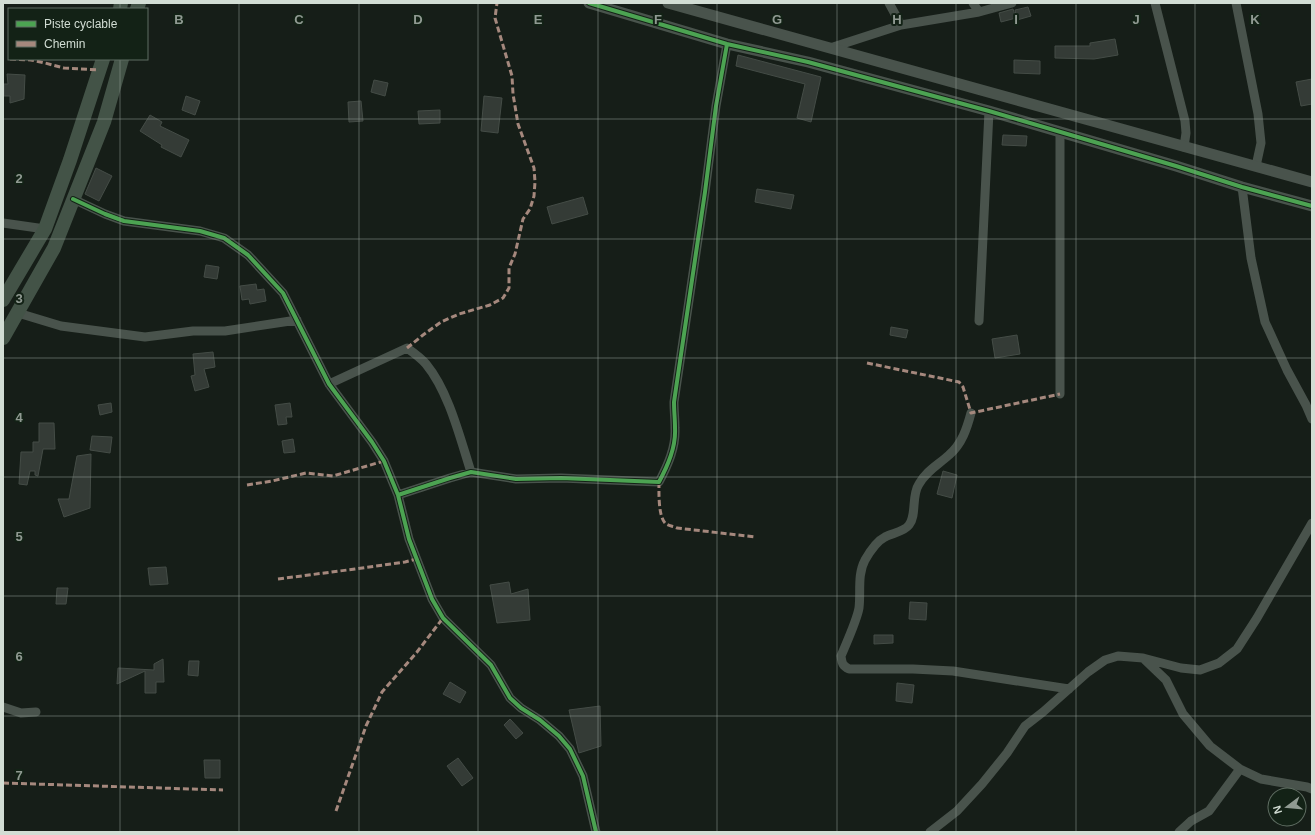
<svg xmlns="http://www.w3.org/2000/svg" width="1315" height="835" font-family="Arial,sans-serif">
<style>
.building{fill:#343b36;stroke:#444c46}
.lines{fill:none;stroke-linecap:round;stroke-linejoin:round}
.minor{stroke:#49534c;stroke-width:9}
.tertiary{stroke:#49534c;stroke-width:11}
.primary{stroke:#435347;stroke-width:14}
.quiet{stroke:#a5887d;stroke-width:3;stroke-dasharray:6 3;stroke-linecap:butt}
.cycleway-casing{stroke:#132216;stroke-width:6}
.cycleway{stroke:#4ca352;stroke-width:4}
.grid{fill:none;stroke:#909a92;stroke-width:1;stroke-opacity:0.55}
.grid-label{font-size:13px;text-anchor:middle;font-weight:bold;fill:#909a92;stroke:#132216;stroke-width:4;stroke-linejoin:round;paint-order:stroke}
</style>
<rect width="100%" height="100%" fill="#161e18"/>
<path class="building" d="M 1028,7 L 1031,16 L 1017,20 L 1015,10 Z
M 1013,9 L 1016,18 L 1001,22 L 999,13 Z
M 1115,39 L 1118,55 L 1094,59 L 1055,58 L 1055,46 L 1090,46 L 1090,43 Z
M 738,55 L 821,77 L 811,122 L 797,118 L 805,84 L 736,66 Z
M 1014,60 L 1040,61 L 1040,74 L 1014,73 Z
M 7,74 L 25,75 L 24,99 L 10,103 L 10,96 L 4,96 L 4,84 L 8,84 Z
M 1312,79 L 1312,104 L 1301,106 L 1296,82 Z
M 374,80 L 388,83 L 385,96 L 371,92 Z
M 186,96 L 200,101 L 195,115 L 182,110 Z
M 484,96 L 502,98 L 498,133 L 481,131 Z
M 361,101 L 363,121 L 349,122 L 348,102 Z
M 440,110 L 440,123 L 419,124 L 418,111 Z
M 150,115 L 162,122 L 160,126 L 189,140 L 181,157 L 161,147 L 162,145 L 140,131 Z
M 1003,135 L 1027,136 L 1026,146 L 1002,145 Z
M 96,168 L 112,176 L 99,201 L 85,194 Z
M 757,189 L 794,195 L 791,209 L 755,202 Z
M 583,197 L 588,214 L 552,224 L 547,207 Z
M 206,265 L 219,267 L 217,279 L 204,277 Z
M 256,284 L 257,290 L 264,289 L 266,301 L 250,304 L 249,299 L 242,300 L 240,286 Z
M 891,327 L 908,330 L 906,338 L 890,335 Z
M 1017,335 L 1020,354 L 995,358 L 992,339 Z
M 213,352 L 215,367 L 204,369 L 209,387 L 195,391 L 191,376 L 195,375 L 193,354 Z
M 111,403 L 112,412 L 100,415 L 98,405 Z
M 290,403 L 292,417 L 286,417 L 287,424 L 278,425 L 275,405 Z
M 39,423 L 54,423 L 55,449 L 43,449 L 38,476 L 35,475 L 35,471 L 30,471 L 27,485 L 19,484 L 21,452 L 33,452 L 33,442 L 39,442 Z
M 92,436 L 112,437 L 110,453 L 90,450 Z
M 293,439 L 295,452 L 284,453 L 282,441 Z
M 91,454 L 90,508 L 64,517 L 58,499 L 69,499 L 77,456 Z
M 943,471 L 957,475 L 952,498 L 937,494 Z
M 166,567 L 168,584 L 150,585 L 148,568 Z
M 509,582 L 511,594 L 528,589 L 530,620 L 497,623 L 490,585 Z
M 57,588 L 68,588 L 66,604 L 56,604 Z
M 910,602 L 927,603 L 926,620 L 909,619 Z
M 874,635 L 893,635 L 893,643 L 874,644 Z
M 163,659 L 164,682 L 156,682 L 156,693 L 145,693 L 145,671 L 117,684 L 118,668 L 154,670 L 154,664 Z
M 189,661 L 199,661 L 198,676 L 188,675 Z
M 450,682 L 466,692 L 460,703 L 443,694 Z
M 897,683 L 914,685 L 912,703 L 896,701 Z
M 600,706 L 601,746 L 579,753 L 569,710 Z
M 510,719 L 523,733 L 516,739 L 504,725 Z
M 458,758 L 473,778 L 462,786 L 447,766 Z
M 204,760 L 220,760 L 220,778 L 205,778 Z"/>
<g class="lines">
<path class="minor" d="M 889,3 L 901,25
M 973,3 L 979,12
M 1155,3 L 1185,121 L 1186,133 L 1184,147
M 1236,3 L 1258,114 L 1261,143 L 1256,166
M 830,48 L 901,25 L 979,12 L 1012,3
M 1242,187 L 1251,258 L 1265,322 L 1287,370 L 1306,405 L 1312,419
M 73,199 L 105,214 L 124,221 L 200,231 L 224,238 L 248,255 L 283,293 L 329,384 L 372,442 L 384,461 L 398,495 L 409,539 L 432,599 L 443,618 L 491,665 L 510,698 L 521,708 L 540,720 L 559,736 L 570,749 L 583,776 L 596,832
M 3,223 L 45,229
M 18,313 L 61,326 L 145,337 L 193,331 L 225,331 L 297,320
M 979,321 L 989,111
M 329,384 L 407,348 C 414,353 421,358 426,364 C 449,392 460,438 471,472
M 1060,394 L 1060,132
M 971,413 C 967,428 962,444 949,455 C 938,465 926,471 919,484 C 911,496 917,515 909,525 C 904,532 892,533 885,537 C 877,541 869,553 865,560 C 857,575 861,592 859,608 C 857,620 846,644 841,656 C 842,664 843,666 849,669 L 913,669 L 953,671 L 1069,689
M 398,495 L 450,478 L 471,472 L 516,479 L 561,478 L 659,482 C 668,465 676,447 675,428 C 675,419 674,411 674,402 L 705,192 L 716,106 L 727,44
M 1143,658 L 1166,680 L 1183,714 L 1210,746 L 1240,769 L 1261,779 L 1307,787 L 1312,789
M 3,707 L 21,713 L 36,712
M 930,832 L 957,811 L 982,784 L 1007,753 L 1025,726 L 1043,712 L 1088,672 L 1105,660 L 1118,656 L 1143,658 L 1181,668 L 1200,670 L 1219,663 L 1237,649 L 1257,618 L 1312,523
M 1179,832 L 1191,821 L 1209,811 L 1240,769"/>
<path class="tertiary" d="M 589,3 L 727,44 L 808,62 L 989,111 L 1176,166 L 1242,187 L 1312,206
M 668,3 L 1312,182"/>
<path class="primary" d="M 120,9 L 121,3
M 137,9 L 139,3
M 3,300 L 45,229 L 70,160 L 103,59
M 3,338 L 54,248 L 104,122 L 122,59"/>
<path class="quiet" d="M 10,59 L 31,60 L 45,63 L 64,68 L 99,70
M 407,348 L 423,335 L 441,322 L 459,314 L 490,305 L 503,298 L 509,288 L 509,268 L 515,254 L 523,219 L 530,209 L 534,196 L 535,182 L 534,168 L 518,124 L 513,94 L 512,76 L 495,18 L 497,3
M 867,363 L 959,382 L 963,387 L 971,413 L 1060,394
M 659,482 C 659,492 658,515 665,523 C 668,526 673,526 677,528 L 756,537
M 247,485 L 272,481 L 306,473 L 333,476 L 384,461
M 278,579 L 355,569 L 405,562 L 416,559
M 3,783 L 223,790
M 336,811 L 366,726 L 382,692 L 417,652 L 443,618"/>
<defs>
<path id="cycleway" d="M 589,3 L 727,44 L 808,62 L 989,111 L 1176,166 L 1242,187 L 1312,206
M 73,199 L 105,214 L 124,221 L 200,231 L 224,238 L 248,255 L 283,293 L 329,384 L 372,442 L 384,461 L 398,495 L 409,539 L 432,599 L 443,618 L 491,665 L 510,698 L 521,708 L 540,720 L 559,736 L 570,749 L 583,776 L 596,832
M 398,495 L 450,478 L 471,472 L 516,479 L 561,478 L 659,482 C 668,465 676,447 675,428 C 675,419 674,411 674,402 L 705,192 L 716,106 L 727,44"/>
</defs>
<use href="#cycleway" class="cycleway-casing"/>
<use href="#cycleway" class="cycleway"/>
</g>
<path class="grid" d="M 120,3 L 120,9M 239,3 L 239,832M 359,3 L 359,832M 478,3 L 478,832M 598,3 L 598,832M 717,3 L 717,832M 837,3 L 837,832M 956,3 L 956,832M 1076,3 L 1076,832M 1195,3 L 1195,832M 120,59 L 120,832M 3,119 L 1312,119M 3,239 L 1312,239M 3,358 L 1312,358M 3,477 L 1312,477M 3,596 L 1312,596M 3,716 L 1312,716"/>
<g class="grid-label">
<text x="179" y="24">B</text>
<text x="299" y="24">C</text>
<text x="418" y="24">D</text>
<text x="538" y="24">E</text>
<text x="658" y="24">F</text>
<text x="777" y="24">G</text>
<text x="897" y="24">H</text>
<text x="1016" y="24">I</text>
<text x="1136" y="24">J</text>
<text x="1255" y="24">K</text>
<text x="19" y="183">2</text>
<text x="19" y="303">3</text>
<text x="19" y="422">4</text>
<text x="19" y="541">5</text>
<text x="19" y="661">6</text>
<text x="19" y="780">7</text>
</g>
<rect width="1315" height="835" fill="none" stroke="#d2ddd4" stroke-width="8"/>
<rect x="8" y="8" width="140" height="52" fill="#132216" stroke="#5f6d62"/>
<rect x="16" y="21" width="20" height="6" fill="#4ca352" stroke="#5f6d62"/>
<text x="44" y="28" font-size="12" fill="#d2ddd4">Piste cyclable</text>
<rect x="16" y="41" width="20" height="6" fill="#a5887d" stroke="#5f6d62"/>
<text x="44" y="48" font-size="12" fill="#d2ddd4">Chemin</text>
<g transform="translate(1287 807) rotate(254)"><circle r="19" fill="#132216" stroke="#5f6d62"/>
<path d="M0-3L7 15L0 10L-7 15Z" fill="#909a92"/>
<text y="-6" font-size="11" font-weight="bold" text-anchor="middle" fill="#d2ddd4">N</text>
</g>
</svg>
